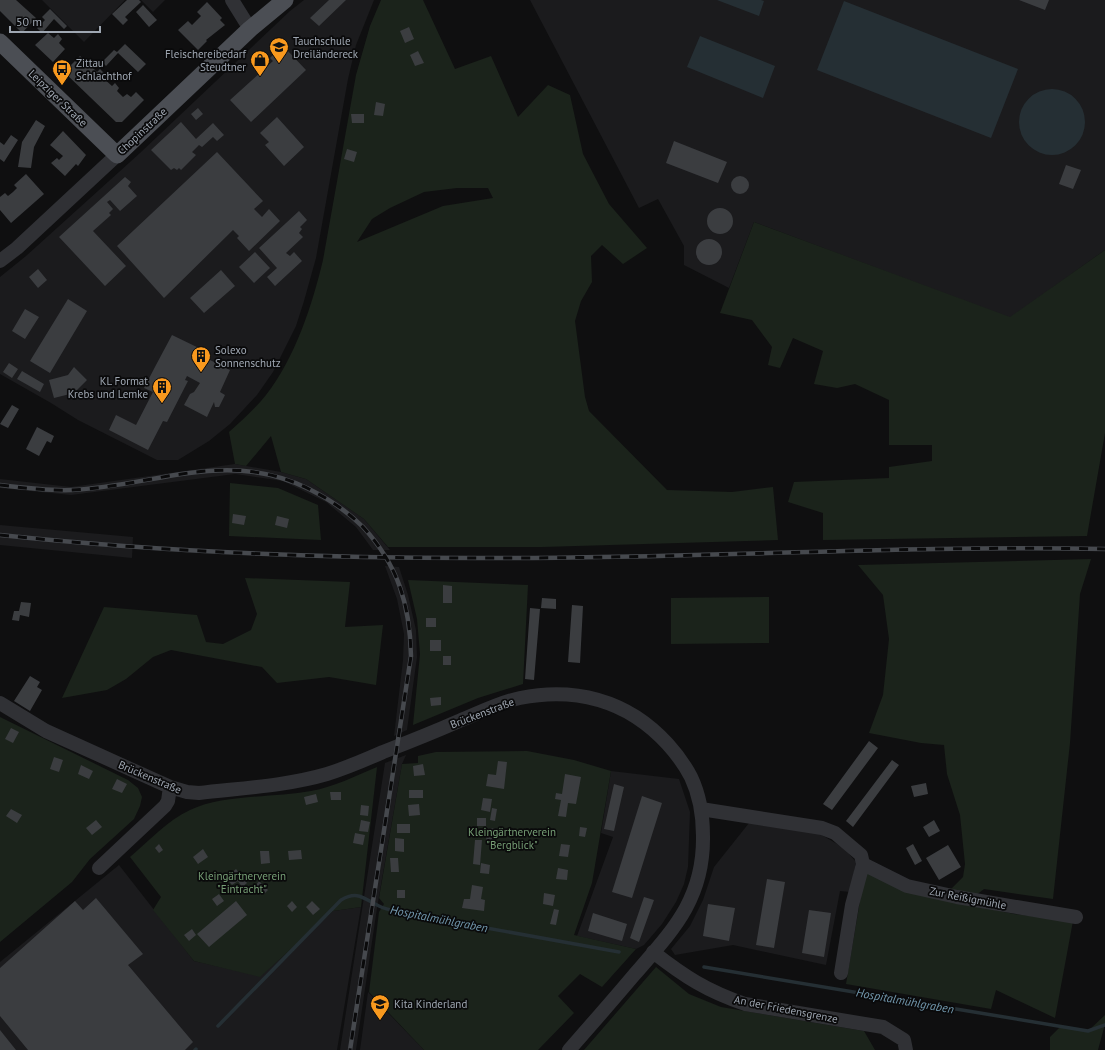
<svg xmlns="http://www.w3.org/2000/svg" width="1105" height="1050" font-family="'PT Sans',sans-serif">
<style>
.built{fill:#1b1b1d}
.green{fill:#1b231b;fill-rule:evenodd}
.water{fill:#252f34}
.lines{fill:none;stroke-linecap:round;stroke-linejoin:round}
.stream{stroke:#252f34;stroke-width:3.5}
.building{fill:#3b3d40}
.minor{stroke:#303135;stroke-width:14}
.major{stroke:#4b4e54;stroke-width:17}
.rail-casing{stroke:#46494e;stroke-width:4.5}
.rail{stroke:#0a0a0b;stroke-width:3;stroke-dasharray:9;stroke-linecap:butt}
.labels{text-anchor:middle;stroke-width:3.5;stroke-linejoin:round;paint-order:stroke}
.poi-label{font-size:11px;fill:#9fa7b2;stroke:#0a0a0b;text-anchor:start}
.street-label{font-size:11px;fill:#9fa7b2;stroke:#0a0a0b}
.park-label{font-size:11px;fill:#769e75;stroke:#0a0a0b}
.water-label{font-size:12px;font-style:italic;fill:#7399af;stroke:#0a0a0b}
</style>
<rect width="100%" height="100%" fill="#0f0f10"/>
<path class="built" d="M 42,0 L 125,0 L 84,42 Z
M 141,0 L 165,0 L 153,12 Z
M 304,0 L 374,0 L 356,45 L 348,79 L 316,258 L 304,301 L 296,326 L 273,372 L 257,395 L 230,424 L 209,441 L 178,460 L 157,460 L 78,420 L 51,403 L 0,374 L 0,277 L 26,256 L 140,153 L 290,11 Z
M 530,0 L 1105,0 L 1105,250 L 1010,318 L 754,222 L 729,288 L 684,265 L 684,246 L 658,199 L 639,208 Z
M 235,464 L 281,472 L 306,479 L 364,519 L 390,550 L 373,550 L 356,527 L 326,502 L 283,481 L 235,474 L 71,495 L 0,488 L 0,479 L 71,487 Z
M 0,525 L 133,537 L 132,558 L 0,545 Z
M 385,566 L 399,567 L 408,595 L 416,630 L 417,657 L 407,730 L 394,736 L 403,660 L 404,634 L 397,599 Z
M 406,755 L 402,764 L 377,908 L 356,1050 L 340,1050 L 385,763 Z
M 611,771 L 679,779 L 690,812 L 688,867 L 684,884 L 676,902 L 662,924 L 644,945 L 636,949 L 577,936 L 613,837 L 601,833 Z
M 749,823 L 820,834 L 844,848 L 856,862 L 850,892 L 840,891 L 826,965 L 733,945 L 675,955 L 671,949 L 690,926 L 703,900 L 714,867 Z
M 119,865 L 194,961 L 260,976 L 333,911 L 361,907 L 337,1050 L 0,1050 L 0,962 Z
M 368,992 L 424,1050 L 360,1050 Z"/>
<path class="green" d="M 381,0 L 423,0 L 455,69 L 491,56 L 518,117 L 548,85 L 570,95 L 583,154 L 609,204 L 647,248 L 623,264 L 602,245 L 591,256 L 592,282 L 581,301 L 575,321 L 585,397 L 589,411 L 667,490 L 732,492 L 773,487 L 778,540 L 542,547 L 388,547 L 364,519 L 306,479 L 281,472 L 271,436 L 246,466 L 235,464 L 229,432 C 242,420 255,409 266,395 C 295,358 312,306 323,260 L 356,75 L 370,26 ZM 457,188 L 488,188 L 493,198 L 443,206 L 357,242 L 372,219 L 390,208 L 424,192 Z
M 754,222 L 1010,317 L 1105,250 L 1105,433 L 1087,536 L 823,540 L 823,513 L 788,502 L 794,482 L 889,478 L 889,467 L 932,461 L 932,445 L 889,445 L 889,400 L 855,384 L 837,388 L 814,384 L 823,351 L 793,338 L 780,368 L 768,365 L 772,347 L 752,320 L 720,313 Z
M 230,483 L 278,488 L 318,505 L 321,540 L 229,536 Z
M 1091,559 L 1080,594 L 1070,743 L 1053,899 L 984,889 L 975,896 L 949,891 L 963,877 L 965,864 L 960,815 L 947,774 L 944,745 L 921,743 L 869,733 L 883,695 L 889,639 L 883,595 L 858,565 Z
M 245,578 L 350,582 L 345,627 L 383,625 L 376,685 L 329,677 L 277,683 L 262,667 L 171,650 L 153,657 L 126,679 L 107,690 L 62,698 L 104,607 L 197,615 L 206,642 L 223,644 L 251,630 L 257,614 Z
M 408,580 L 528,585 L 523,684 L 478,698 L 413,725 L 420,654 L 417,619 Z
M 769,597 L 769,643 L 671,644 L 671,598 Z
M 0,717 L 128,780 L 138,788 L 142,797 L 140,806 L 134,819 L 90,859 L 72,882 L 0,942 Z
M 527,751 L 574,760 L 611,771 L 592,883 L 574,935 L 636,949 L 602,987 L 580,974 L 558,996 L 574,1013 L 538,1050 L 424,1050 L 369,992 L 379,912 L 384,904 L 379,898 L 402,764 L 418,763 L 418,756 L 436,752 Z
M 377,767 L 361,907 L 333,911 L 260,977 L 194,961 L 153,910 L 161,897 L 130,857 C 149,841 168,820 190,810 C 224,794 274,798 311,791 C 334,787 355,776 377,767 Z
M 865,871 L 903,891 L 1014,914 L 1073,921 L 1055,1018 L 996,990 L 991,1009 L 846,984 Z
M 656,967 L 689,994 L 721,1007 L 864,1031 L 875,1050 L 584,1050 Z
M 1105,1015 L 1105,1024 L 1098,1050 L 1050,1050 L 1050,1037 L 1060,1027 L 1088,1031 Z"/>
<path class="water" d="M 717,0 L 761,0 L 764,1 L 759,16 Z
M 844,1 L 1018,69 L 991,138 L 817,70 Z
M 700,36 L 775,66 L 763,98 L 687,67 Z
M1019 122a33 33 0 1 1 66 0a33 33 0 1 1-66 0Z"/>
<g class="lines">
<path class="stream" d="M 704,967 L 1088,1031 L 1105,1025
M 218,1026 L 341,900 C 358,890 364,899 379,906 C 387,910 396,911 404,913 L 619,952
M 195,1050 L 196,1049"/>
</g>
<path class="building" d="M 0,0 L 16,0 L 36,18 L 22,33 L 0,11 Z
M 127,0 L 139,0 L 141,2 L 125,17 L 128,20 L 123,25 L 112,14 Z
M 329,0 L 346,0 L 319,26 L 310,18 Z
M 1019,0 L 1049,0 L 1045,10 Z
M 207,2 L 222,18 L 220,20 L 225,25 L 206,40 L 207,41 L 198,50 L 178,30 L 188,21 L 192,25 L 201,16 L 197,12 Z
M 143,5 L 157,20 L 149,27 L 136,12 Z
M 50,9 L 67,26 L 64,29 L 54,19 L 42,33 L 37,28 L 45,20 L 42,17 Z
M 409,27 L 414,39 L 405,43 L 400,31 Z
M 48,33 L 54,38 L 58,34 L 62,39 L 59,43 L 65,49 L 53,62 L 35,45 Z
M 125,44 L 146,64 L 138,72 L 118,53 L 106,66 L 102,62 L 114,50 L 117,52 Z
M 286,49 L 306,70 L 251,122 L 230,100 L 273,61 L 270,58 L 274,54 L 277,57 Z
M 418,51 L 424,63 L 415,66 L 410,55 Z
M 80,56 L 87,62 L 90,59 L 95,63 L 92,67 L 97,72 L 100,69 L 105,74 L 102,77 L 112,86 L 115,83 L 119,88 L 117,91 L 123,97 L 127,94 L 131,97 L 136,92 L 144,100 L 122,122 L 116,122 L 64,72 Z
M 376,102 L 385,104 L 383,116 L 374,115 Z
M 198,108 L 203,114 L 196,120 L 191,114 Z
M 351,114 L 364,114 L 364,123 L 352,123 Z
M 277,117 L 304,147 L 284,166 L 265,145 L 269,142 L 260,133 Z
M 36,120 L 45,126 L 34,147 L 31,168 L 18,167 L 22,142 Z
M 181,122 L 196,139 L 213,123 L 224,135 L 217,141 L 213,137 L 202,147 L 199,145 L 192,152 L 196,155 L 181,170 L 179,168 L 177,170 L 174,168 L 171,170 L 151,150 Z
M 63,131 L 86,155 L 78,166 L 76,164 L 65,176 L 51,163 L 57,158 L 59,160 L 63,156 L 50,145 Z
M 11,135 L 18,140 L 4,162 L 0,159 L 0,142 L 4,145 Z
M 674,141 L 727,162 L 718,183 L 666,163 Z
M 347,149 L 357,152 L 354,162 L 344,159 Z
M 217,152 L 263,201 L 254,209 L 262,217 L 269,209 L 280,221 L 249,251 L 237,238 L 239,236 L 233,230 L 164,298 L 117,246 Z
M 1066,165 L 1081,170 L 1073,189 L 1059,184 Z
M 26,174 L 44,194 L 11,223 L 0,210 L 0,197 L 5,193 L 8,196 L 13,192 L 17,188 L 14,185 Z
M731 185a9 9 0 1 1 18 0a9 9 0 1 1-18 0Z
M 125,177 L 131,182 L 128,186 L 137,196 L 120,211 L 110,200 L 107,202 L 113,209 L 109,213 L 111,215 L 93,231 L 126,266 L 105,286 L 59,237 Z
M707 221a13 13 0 1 1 26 0a13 13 0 1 1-26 0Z
M 299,211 L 307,220 L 300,227 L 302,229 L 299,233 L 303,237 L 286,253 L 290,256 L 294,252 L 302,261 L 275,286 L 267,277 L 277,268 L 259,248 Z
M696 252a13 13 0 1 1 26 0a13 13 0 1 1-26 0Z
M 255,252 L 270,268 L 254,283 L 239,267 Z
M 38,269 L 47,280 L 38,288 L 29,277 Z
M 221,270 L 235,286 L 204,313 L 190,298 Z
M 68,299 L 87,311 L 50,373 L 30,361 Z
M 25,309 L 39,317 L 25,339 L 12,331 Z
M 172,335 L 203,350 L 200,355 L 230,370 L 220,392 L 225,395 L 219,407 L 215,407 L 214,402 L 207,417 L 184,405 L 190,394 L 194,392 L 200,383 L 187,376 L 185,380 L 188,381 L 167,422 L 163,421 L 148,450 L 109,430 L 116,415 L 136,425 L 153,392 L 144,388 L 156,365 L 182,378 L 156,365 Z
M 9,363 L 18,369 L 12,378 L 3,372 Z
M 74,367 L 87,380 L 74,393 L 54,398 L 49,380 L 68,375 Z
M 22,371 L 44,384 L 40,392 L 17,379 Z
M 12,405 L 19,409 L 8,428 L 0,424 Z
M 37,427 L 54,436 L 51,443 L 47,441 L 39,456 L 26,449 Z
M 233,514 L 246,516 L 244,525 L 232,523 Z
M 277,516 L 289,519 L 287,528 L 275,525 Z
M 443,585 L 452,586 L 452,603 L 443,603 Z
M 542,598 L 556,599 L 556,609 L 541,608 Z
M 21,602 L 31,603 L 29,617 L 20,615 L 19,621 L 12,620 L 14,611 L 19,611 Z
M 572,605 L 583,606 L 580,663 L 568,662 Z
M 530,608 L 540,609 L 534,680 L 525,679 Z
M 426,618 L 436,618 L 436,627 L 426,627 Z
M 430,640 L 441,640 L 441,651 L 430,651 Z
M 443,656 L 451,656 L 451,665 L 443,665 Z
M 30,676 L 40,682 L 37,687 L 42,690 L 30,711 L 14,701 Z
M 441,697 L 441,705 L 431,706 L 430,698 Z
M 11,728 L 19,732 L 13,743 L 5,739 Z
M 869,741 L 878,748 L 832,810 L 823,804 Z
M 54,757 L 63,760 L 59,772 L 50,769 Z
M 892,760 L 899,765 L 853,827 L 846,821 Z
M 498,761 L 507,762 L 504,789 L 486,786 L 488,774 L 496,775 Z
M 423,764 L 425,775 L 414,776 L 413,766 Z
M 81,765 L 93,771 L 89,779 L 78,774 Z
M 565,774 L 581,777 L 576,804 L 568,803 L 566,817 L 558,816 L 561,800 L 555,799 L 556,793 L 562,794 Z
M 117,779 L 127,784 L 122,793 L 112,789 Z
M 926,783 L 928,794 L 914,797 L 911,786 Z
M 614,784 L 624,787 L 614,831 L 604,829 Z
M 409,790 L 423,790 L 423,798 L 409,798 Z
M 330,792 L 341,792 L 341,800 L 331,800 Z
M 316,794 L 318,802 L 306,805 L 304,797 Z
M 642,796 L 662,803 L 632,898 L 612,892 Z
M 483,798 L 492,799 L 490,812 L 481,810 Z
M 419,804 L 420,815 L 409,816 L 408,805 Z
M 361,805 L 369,806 L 368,816 L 360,815 Z
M 492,808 L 497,809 L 495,821 L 490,820 Z
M 11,809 L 22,815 L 17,823 L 6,816 Z
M 477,818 L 486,818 L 486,826 L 477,826 Z
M 96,820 L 102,827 L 92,835 L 86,828 Z
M 361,820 L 370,822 L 368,832 L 359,831 Z
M 934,820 L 940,831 L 929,837 L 923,827 Z
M 397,824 L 410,824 L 410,833 L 397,833 Z
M 580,827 L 587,828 L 585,837 L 579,836 Z
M 488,828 L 497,829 L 495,842 L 486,840 Z
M 355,833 L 365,835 L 363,845 L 353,843 Z
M 395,838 L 404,839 L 404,852 L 395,851 Z
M 475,840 L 482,840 L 480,865 L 473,864 Z
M 159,844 L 163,850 L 159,853 L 155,848 Z
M 561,844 L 570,845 L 568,857 L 559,856 Z
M 913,844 L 922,861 L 915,865 L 906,848 Z
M 948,845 L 961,867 L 939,880 L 926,858 Z
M 203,849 L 208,857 L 198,864 L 193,857 Z
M 301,850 L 302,859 L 289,860 L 288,851 Z
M 260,851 L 269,851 L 270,863 L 261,864 Z
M 390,858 L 398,858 L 399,872 L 391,872 Z
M 481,863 L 490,865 L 489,874 L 480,873 Z
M 558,868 L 568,870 L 567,880 L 556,879 Z
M 236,869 L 247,883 L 242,887 L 238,881 L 232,885 L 226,878 Z
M 767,879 L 785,882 L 774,948 L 756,945 Z
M 259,881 L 268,890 L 264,894 L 256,885 Z
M 472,885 L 483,887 L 481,899 L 485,900 L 484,911 L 462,908 L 464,899 L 470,899 Z
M 397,890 L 405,890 L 405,898 L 397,898 Z
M 544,893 L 555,895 L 553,906 L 543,904 Z
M 219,894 L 224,901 L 217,906 L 212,899 Z
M 644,897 L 654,900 L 639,942 L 630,938 Z
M 96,898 L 143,954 L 128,965 L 193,1042 L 185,1050 L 28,1050 L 0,1016 L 0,968 L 75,901 L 83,910 Z
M 236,901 L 247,915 L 209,947 L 197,934 Z
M 292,901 L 297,907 L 292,912 L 287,906 Z
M 312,901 L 320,909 L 313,915 L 306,907 Z
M 708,904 L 735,908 L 729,941 L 703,936 Z
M 554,909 L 559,910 L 556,925 L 550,924 Z
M 809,910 L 831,913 L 824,957 L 802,953 Z
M 593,913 L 627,924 L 622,941 L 588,931 Z
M 192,929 L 196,935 L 189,941 L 184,935 Z
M 0,1030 L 16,1050 L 0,1050 Z"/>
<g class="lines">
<path class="minor" d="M 232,0 L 250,29
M 0,261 L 17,248 L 117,155
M 0,703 L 46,731 L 170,787 L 187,792 L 199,793 C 241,788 286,786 327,774 C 346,768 365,760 383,752 C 409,742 434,732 459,721 C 479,713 500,702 520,698 C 561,690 601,695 636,717 C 659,732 679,754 691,777 C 700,796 703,815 703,836 C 704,899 673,930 634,975 C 613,1000 591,1025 569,1050
M 701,809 L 822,828 L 835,833 L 861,855 L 863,864 L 907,886 L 957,897 L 1076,917
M 99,868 L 165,806 L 168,801 L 170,787
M 653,952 C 685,977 707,991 745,1004 L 883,1027 L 904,1040 L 906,1050
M 841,973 L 852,905 L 863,864"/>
<path class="major" d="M 0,42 L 117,155 L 250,29 L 285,0"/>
<defs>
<path id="rail" d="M 0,485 C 24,488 48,491 72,490 C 156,486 227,448 309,489 C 329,499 347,511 363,527 C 398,565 410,605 411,656 L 350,1050
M 0,535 C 170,553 340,559 510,558 C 709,558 907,545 1105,549"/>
</defs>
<use href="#rail" class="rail-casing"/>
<use href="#rail" class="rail"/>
</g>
<defs>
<symbol id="school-pin" viewBox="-11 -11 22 30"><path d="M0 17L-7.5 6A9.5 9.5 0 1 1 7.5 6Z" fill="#f9991e" stroke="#0a0a0b"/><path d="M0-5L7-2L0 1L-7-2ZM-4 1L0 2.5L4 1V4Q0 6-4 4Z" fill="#111"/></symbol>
<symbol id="shop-pin" viewBox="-11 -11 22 30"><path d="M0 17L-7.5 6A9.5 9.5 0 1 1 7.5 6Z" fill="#f9991e" stroke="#0a0a0b"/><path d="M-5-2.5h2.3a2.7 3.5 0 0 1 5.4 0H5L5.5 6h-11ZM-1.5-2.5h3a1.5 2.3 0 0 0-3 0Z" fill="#111"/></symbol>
<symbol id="bus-pin" viewBox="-11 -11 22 30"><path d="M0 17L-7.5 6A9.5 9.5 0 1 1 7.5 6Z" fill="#f9991e" stroke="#0a0a0b"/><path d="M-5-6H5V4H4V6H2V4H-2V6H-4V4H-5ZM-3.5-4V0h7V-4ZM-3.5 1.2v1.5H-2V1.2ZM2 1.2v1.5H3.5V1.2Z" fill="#111"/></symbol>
<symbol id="building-pin" viewBox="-11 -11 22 30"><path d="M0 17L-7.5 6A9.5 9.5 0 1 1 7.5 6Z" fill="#f9991e" stroke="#0a0a0b"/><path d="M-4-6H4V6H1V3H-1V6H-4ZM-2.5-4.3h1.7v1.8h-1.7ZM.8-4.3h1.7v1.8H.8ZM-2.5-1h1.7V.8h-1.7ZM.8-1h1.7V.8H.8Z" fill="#111"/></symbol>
</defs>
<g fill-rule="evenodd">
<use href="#school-pin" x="268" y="36" width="22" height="30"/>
<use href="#shop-pin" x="249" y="49" width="22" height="30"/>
<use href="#bus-pin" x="51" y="58" width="22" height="30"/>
<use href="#building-pin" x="190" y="345" width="22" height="30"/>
<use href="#building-pin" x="151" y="376" width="22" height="30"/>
<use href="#school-pin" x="369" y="993" width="22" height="30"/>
</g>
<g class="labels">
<g class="poi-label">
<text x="293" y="45">Tauchschule<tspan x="293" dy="13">Dreiländereck</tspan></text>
<text x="246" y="58" text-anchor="end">Fleischereibedarf<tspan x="246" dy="13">Steudtner</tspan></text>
<text x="76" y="67">Zittau<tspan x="76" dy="13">Schlachthof</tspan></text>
<text x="215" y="354">Solexo<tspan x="215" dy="13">Sonnenschutz</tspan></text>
<text x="148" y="385" text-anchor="end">KL Format<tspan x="148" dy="13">Krebs und Lemke</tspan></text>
<text x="394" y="1008">Kita Kinderland</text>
</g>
<g class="street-label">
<text transform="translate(58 98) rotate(44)" y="4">Leipziger Straße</text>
<text transform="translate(142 131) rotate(-43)" y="4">Chopinstraße</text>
<text transform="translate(482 713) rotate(-21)" y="4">Brückenstraße</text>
<text transform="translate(150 777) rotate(23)" y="4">Brückenstraße</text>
<text transform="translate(968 898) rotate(11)" y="4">Zur Reißigmühle</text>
<text transform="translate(786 1009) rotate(11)" y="4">An der Friedensgrenze</text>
</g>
<g class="park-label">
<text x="512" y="836">Kleingärtnerverein<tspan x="512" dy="13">"Bergblick"</tspan></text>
<text x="242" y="880">Kleingärtnerverein<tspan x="242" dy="13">"Eintracht"</tspan></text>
</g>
<g class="water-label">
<text transform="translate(439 919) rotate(11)" y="4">Hospitalmühlgraben</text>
<text transform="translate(905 1001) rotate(10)" y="4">Hospitalmühlgraben</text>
</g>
</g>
<path d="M10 26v6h90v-6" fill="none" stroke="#9fa7b2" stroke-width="2"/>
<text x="16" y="26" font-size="12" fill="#9fa7b2" stroke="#0a0a0b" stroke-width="3" paint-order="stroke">50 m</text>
</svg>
